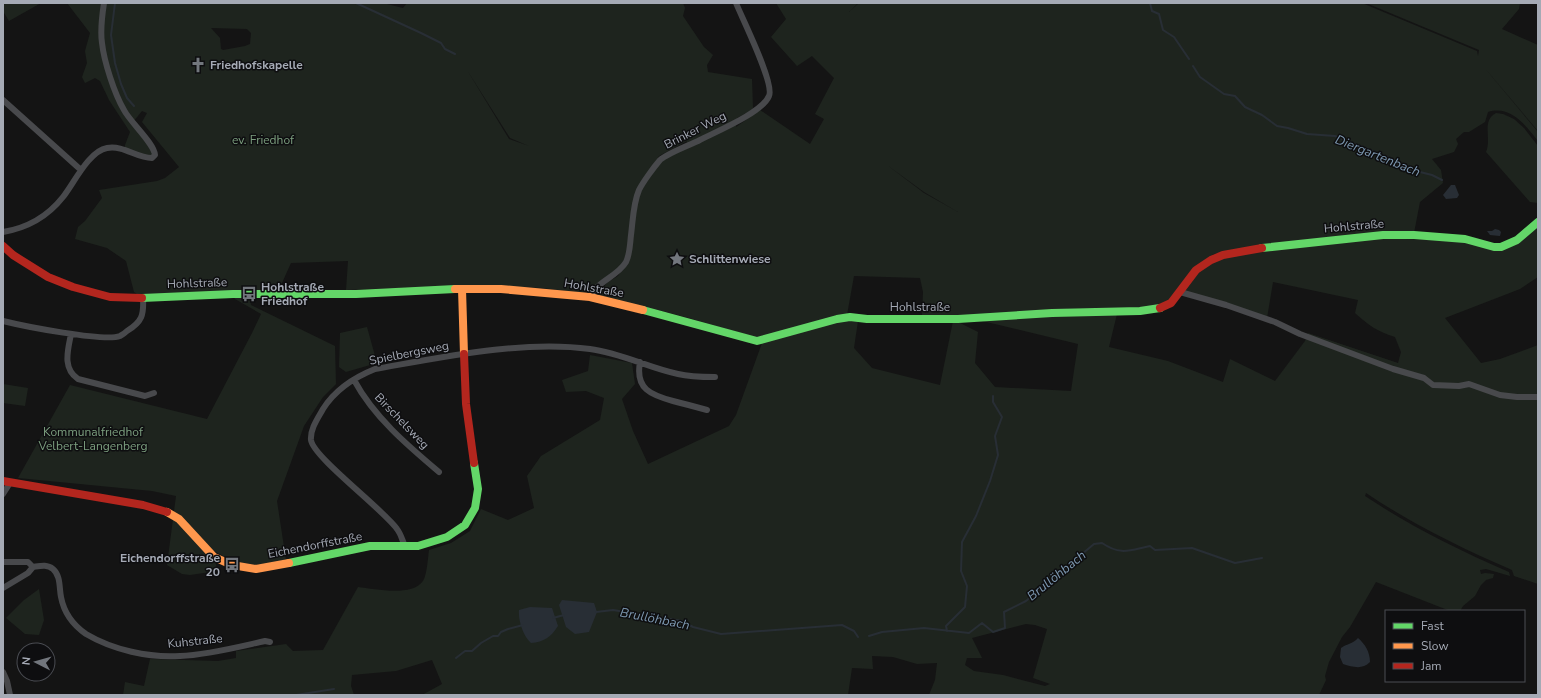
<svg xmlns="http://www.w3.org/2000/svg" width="1541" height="698" font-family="'Nunito Sans',sans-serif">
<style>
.green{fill:#1e241e;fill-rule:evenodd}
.water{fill:#282e35}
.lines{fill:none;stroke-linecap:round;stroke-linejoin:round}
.stream{stroke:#282e35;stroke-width:2}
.street{stroke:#48494c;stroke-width:6}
.fast{stroke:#63d668;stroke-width:8}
.slow{stroke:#ff974d;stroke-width:8}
.jam{stroke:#b3261e;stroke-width:8}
.labels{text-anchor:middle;stroke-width:3;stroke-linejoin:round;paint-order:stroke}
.poi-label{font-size:12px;font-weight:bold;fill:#a5aab5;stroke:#0e0e10;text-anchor:start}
.street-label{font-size:12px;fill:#a5aab5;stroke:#0e0e10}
.park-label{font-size:12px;fill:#7c9f7f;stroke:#0e0e10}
.water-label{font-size:13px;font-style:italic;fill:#7c97af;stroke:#0e0e10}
</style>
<rect width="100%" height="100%" fill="#141414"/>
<path class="green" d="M 3,3 L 41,3 L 9,21 L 3,11 Z
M 67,3 L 383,3 L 403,8 L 407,3 L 683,3 L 685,8 L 683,16 L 704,47 L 713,55 L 707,65 L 708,72 L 752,79 L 753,108 L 750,111 L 737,118 L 736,127 L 760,110 L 810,144 L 824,119 L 815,114 L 834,78 L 812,56 L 797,66 L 771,37 L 786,19 L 776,3 L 858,3 L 849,12 L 859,3 L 1362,3 L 1477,51 L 1478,56 L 1479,50 L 1366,3 L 1520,3 L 1519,9 L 1502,29 L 1538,45 L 1538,131 L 1483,66 L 1538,132 L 1538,141 C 1526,126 1511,105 1488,112 L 1485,122 L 1469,132 L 1464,132 L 1456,139 L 1458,144 L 1454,152 L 1432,159 L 1441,170 L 1443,183 L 1420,202 L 1414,233 L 1282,243 L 1214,254 L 1195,268 L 1171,299 L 1150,309 L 1082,308 L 957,316 L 922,316 L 923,292 L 920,278 L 854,276 L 847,315 L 858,321 L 854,348 L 872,368 L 940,385 L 953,321 L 958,322 L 978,332 L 975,363 L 995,387 L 1071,391 L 1078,344 L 978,320 L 1117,314 L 1109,347 L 1168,361 L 1223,382 L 1230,359 L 1275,381 L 1305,341 L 1308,333 L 1398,363 L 1401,352 L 1395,337 C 1378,332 1368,325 1355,313 L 1358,300 L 1273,282 L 1267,318 L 1183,291 L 1198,271 L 1224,256 L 1360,238 L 1451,240 L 1498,249 L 1538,225 L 1538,277 L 1520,289 L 1445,318 L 1481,363 L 1500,359 L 1538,345 L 1538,584 L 1514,576 L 1512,570 C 1461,548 1412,524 1366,493 L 1365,496 C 1410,526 1458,550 1509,572 L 1510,576 L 1486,569 L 1480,570 L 1481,574 L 1485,573 L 1494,574 L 1493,578 L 1486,580 L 1481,585 L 1475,596 L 1463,606 L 1460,611 L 1451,611 L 1445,609 L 1376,582 L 1350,627 L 1342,637 L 1329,662 L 1325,676 L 1326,680 L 1319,695 L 929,695 L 935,680 L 937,663 L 917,664 L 893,657 L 872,656 L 873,669 L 852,668 L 848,695 L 422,695 L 442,684 L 432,660 L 396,671 L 352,675 L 351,686 L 354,695 L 123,695 L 125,682 L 144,686 L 150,659 L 218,661 L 236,658 L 236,651 L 286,644 L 293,651 L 323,650 L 358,587 C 375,589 412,597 423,581 C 427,575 428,557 429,550 L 451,543 L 470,531 L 481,509 L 508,520 L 534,508 L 527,476 L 541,456 L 600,420 L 604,398 L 586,391 L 566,392 L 562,380 L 588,371 L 590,355 L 632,363 L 635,384 L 622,399 L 633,431 L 648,464 L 729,426 L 736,415 L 762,343 C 751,334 734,331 719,327 C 680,315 640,305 599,296 L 597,294 L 608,282 L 618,276 L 627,262 L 636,210 L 640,192 L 661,161 L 686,148 L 687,141 L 659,156 L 638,189 L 625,260 L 615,272 L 588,291 L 583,293 L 542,288 L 479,285 L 346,290 L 348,261 L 291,263 L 277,294 L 249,294 L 251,305 L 335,346 L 336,384 L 323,397 L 304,426 L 277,501 L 286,560 L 256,565 L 232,561 L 214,551 L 217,571 L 190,575 L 182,574 L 167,565 L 176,496 L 152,491 L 18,478 L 70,385 L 207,419 L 252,333 L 261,314 L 235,299 L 233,294 L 143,298 L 134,292 L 126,261 L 107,248 L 75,239 L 78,227 L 85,221 L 102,198 L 99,190 L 157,181 L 165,178 L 179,167 L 142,122 L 147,113 L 142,111 L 133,122 L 152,146 L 152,158 L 125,149 L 125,145 L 130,132 L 109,100 L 100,81 L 95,78 L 85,83 L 82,77 L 87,63 L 85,51 L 90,33 ZM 211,28 L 247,29 L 251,33 L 250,44 L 245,46 L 223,50 L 221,49 L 220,38 ZM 467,70 L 510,138 L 529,146 L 509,139 L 467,70 L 460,72 ZM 887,165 L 924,192 L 958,212 L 924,193 ZM 1026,624 L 1035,625 L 1047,629 L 1033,678 L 1050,684 L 1045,686 L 1003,675 L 974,671 L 965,665 L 967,658 L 982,658 L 972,638 Z
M 1496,113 L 1503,114 L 1514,119 L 1524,128 L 1538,146 L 1538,203 L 1530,202 L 1486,152 C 1492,138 1481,121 1496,113 Z
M 367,327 L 377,363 L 346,372 L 339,367 L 340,333 Z
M 3,384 L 28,388 L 25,406 L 3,403 Z
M 39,589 L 44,620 L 39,635 L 25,634 L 6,618 L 24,600 Z"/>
<path class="water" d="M 1451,185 L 1455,185 L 1459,195 L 1457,198 L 1446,199 L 1443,195 Z
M 1495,229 L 1499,230 L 1501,232 L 1500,236 L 1490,235 L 1487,231 L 1492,231 Z
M 562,600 L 594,603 L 597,612 L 589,632 L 575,634 L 566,627 L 559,605 Z
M 530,607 L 552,608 L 558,626 C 551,637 544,642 531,643 C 523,636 518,620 519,610 Z
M 1358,638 C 1365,644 1370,652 1370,662 C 1362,670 1353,667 1343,664 L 1340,657 L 1341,648 C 1346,644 1353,644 1358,638 Z"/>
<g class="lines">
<path class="stream" d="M 115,3 L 111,35 L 115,63 L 121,84 L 127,98 L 134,106
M 356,3 L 421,33 L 441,43 L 445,49 L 455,54
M 1150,3 L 1152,11 L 1159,14 L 1163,30 L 1174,37 L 1189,59
M 1193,66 L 1200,77 L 1224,94 L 1235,96 L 1245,107 L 1262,115 L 1277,126 L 1288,128 L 1307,134 L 1335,136 L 1395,160 L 1400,167 L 1432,175 L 1442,180
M 596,612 L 613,610 L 682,621 L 693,627 L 721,634 L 842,625 L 854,631 L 858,637
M 553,618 L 564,615
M 947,631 L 946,626 L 965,607 L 967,586 L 961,571 L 962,542 L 976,516 L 990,481 L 998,455 L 995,436 L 1002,417 L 993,402 L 993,396
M 869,636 L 882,632 L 924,628 L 969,633 L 982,623 L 993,632 L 1005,628 L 1004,612 L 1026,601 L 1094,544 L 1102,543 C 1121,556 1130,550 1150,546 L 1155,550 L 1192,548 L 1235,563 L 1262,558
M 456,658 L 465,651 L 472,651 L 481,643 L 493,636 L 498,636 L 501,632 L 508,629 L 523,625
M 296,695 L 334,689"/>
<path class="street" d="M 3,100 L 81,170
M 3,232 C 27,228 48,216 63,197 C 74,183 89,151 107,148 C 124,145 136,158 152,158 L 155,155 C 154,143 130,122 124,110 C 114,93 104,61 102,43 C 100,30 102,16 104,3
M 1180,292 L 1226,305 L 1275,322 L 1300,334 L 1393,369 L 1424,378 L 1433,385 L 1459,386 L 1469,384 L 1500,395 L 1517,397 L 1538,397
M 590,297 C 597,281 617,277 626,262 C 630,254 630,243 631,235 C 633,220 633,204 639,190 C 643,182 654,167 660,160 C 666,154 689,145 698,141 C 715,132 762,113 769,96 C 775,84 742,18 736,3
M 3,321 C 23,326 104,342 120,336 C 122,335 125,333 127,331 C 142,322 144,315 143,298
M 71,334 C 68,350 62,368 78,379 L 145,396 L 154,393
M 640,362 C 635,389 651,395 673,401 C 685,404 696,407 707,410
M 354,380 C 374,417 407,445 439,472
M 3,494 L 10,483
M 405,546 C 402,540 401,534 397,529 C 384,510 313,457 311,440 C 310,429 318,418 323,409 C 335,390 355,377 375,369 C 443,357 522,340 590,349 C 621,353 649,368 678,374 C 690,377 703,377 715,377
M 3,562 L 28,562 L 33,567
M 33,567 C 40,566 47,564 53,569 C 61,576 59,588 61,597 C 64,613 73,625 86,634 C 113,650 149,658 180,656 C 207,655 238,647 265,641 L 270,642
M 3,588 L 28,573 L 33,567
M 3,672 L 7,681 L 10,695"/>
<path class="fast" d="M 1262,248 L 1383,235 L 1414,235 L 1465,239 L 1494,247 L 1501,247 L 1517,240 L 1538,222
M 142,298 L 233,294 L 356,294 L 455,289
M 643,310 L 757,341 L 837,319 L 850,317 L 867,319 L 958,319 L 1052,313 L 1140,311 L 1160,308
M 289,563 L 370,546 L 418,546 L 447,537 L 465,525 L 475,508 L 478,489 L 474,463"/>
<path class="slow" d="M 455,289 L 501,289 L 590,297 L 643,310
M 462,289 L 464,354
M 167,512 L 179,519 L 214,557 L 232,565 L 256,569 L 289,563"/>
<path class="jam" d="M 3,246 L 13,255 L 48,277 L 73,287 L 110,297 L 142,298
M 1160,308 L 1171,303 L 1196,270 L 1211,260 L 1223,255 L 1262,248
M 464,354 L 466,404 L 474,463
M 3,481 L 143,505 L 167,512"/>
</g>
<defs>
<symbol id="church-bare" viewBox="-9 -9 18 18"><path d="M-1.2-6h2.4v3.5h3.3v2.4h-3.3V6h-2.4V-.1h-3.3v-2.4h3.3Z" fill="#72767d" stroke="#0e0e10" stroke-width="2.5" paint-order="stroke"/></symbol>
<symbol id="sight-bare" viewBox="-9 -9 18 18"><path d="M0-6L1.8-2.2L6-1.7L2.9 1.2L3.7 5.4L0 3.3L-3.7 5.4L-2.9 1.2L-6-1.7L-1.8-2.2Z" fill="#72767d" stroke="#0e0e10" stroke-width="2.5" paint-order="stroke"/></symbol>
<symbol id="bus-bare" viewBox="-9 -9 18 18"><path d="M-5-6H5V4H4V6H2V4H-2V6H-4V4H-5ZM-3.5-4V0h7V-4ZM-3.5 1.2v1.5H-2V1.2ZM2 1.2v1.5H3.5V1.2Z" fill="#72767d" stroke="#0e0e10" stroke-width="2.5" paint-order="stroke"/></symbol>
</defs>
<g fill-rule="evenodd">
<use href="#church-bare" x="187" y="54" width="22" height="22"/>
<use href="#sight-bare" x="666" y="248" width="22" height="22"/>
<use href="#bus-bare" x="238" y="283" width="22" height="22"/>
<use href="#bus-bare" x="221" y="554" width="22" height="22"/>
</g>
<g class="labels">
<g class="poi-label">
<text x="210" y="69">Friedhofskapelle</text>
<text x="689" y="263">Schlittenwiese</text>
<text x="261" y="291">Hohlstraße<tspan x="261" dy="14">Friedhof</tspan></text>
<text x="220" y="562" text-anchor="end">Eichendorffstraße<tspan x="220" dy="14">20</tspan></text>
</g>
<g class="street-label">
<text transform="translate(695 130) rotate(-27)" y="4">Brinker Weg</text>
<text transform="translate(1354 226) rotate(-5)" y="4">Hohlstraße</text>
<text transform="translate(197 283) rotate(-2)" y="4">Hohlstraße</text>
<text transform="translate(594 288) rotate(10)" y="4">Hohlstraße</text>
<text x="920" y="311">Hohlstraße</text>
<text transform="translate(409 353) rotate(-11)" y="4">Spielbergsweg</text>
<text transform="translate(402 421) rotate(46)" y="4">Birschelsweg</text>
<text transform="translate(315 545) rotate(-11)" y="4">Eichendorffstraße</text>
<text transform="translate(195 641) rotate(-6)" y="4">Kuhstraße</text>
</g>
<g class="park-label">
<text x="263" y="144">ev. Friedhof</text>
<text x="93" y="436">Kommunalfriedhof<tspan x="93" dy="14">Velbert-Langenberg</tspan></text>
</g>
<g class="water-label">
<text transform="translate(1378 155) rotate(22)" y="5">Diergartenbach</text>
<text transform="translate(1056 575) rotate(-39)" y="5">Brullöhbach</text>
<text transform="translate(655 618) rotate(11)" y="5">Brullöhbach</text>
</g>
</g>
<rect width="1541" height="698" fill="none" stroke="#a5aab5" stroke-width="8"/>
<rect x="1385" y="610" width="140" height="72" fill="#0e0e10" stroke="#4a4c52"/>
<rect x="1393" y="623" width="20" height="6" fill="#63d668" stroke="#4a4c52"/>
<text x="1421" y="630" font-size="12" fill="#a5aab5">Fast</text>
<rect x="1393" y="643" width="20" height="6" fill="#ff974d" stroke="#4a4c52"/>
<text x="1421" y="650" font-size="12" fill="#a5aab5">Slow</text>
<rect x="1393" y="663" width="20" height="6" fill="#b3261e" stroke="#4a4c52"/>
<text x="1421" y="670" font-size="12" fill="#a5aab5">Jam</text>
<g transform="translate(36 662) rotate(276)"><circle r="19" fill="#0e0e10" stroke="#4a4c52"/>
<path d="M0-3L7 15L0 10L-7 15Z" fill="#72767d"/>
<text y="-6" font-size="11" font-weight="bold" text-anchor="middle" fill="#a5aab5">N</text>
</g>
</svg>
